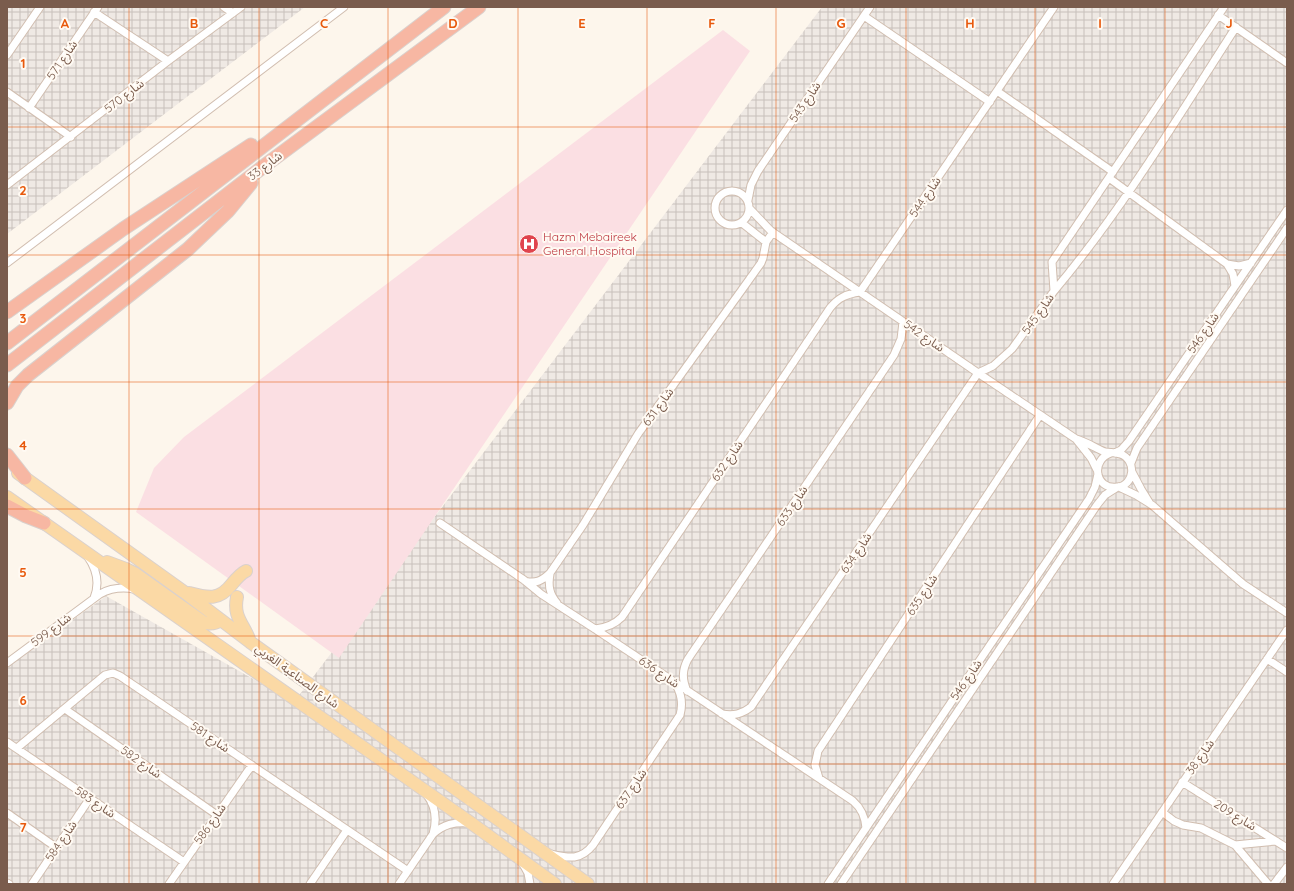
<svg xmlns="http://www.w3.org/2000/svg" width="1294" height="891" font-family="Quicksand,'Noto Sans Arabic',sans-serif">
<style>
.industrial{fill:url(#industrial-grid)}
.medical{fill:#fbdfe3}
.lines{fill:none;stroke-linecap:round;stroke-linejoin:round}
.street-casing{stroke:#d1beb0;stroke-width:9}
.primary-casing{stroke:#dad1cd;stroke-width:14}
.highway-casing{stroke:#dad1cd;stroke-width:15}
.street{stroke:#fff;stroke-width:7}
.primary{stroke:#fbd9a5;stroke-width:12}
.highway{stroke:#f7b7a3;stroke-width:13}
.grid{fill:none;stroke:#e8590c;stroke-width:1;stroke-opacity:0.55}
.labels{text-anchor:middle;stroke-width:4;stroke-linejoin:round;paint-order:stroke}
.street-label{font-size:12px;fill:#7a5c4d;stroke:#fffaf3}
.health-label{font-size:12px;fill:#be3a42;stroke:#fffaf3;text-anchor:start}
.grid-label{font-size:13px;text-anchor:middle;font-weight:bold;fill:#e8590c;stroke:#fffaf3;stroke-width:4;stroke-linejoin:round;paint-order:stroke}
</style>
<defs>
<pattern id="industrial-grid" width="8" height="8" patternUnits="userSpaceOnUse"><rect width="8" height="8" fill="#efe9e4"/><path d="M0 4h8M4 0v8" fill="none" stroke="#c7c0bb"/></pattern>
</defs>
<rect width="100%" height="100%" fill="#fdf6ec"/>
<path class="industrial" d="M 7,7 L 305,7 L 7,234 Z
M 822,7 L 1287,7 L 1287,884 L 7,884 L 7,667 L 106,596 L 294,702 Z"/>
<path class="medical" d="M 723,30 L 750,51 L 339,658 L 136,512 L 154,468 L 184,437 Z"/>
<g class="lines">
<defs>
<path id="street" d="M 224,7 L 233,13
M 94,12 L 168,61
M 1218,15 L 1287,63
M 864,16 L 990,102
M 7,55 L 40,7
M 997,91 L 1113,172
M 7,92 L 71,137
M 29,108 L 98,7
M 1109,178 L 1227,264 L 1233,274 L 1235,286
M 7,185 L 168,61 L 241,7
M715 208a17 17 0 1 1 34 0a17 17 0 1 1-34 0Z
M 748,200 L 751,185 L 758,171 L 870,7
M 750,209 L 771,231 L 978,373 L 1076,439 C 1087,442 1095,448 1105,452 C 1110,453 1115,452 1120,454 C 1137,459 1135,486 1117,487 C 1095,490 1090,460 1111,453
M 742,223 L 766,242 L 773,232
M 7,263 L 344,7
M 1227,264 L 1239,266 L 1251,263
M 1054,291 C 1123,209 1178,117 1236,27
M 1076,439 L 1091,458 L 1097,470
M 1115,453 L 1121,450 L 1129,441 L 1287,210
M 1131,463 L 1137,448 L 1287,228
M 1132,472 L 1141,489 L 1149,502
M 1119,487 L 1136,495 L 1152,505 L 1243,584 L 1287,613
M 440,523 L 524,580 L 541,594 L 595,629 L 853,801 C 862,809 865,817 866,828
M 88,557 C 97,570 100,583 94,598
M 550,574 C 548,585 549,594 557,603
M 525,581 C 535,584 542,581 550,573 L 583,525 L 638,434 L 741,291 L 761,263 L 763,258 L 766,242
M 595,629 C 606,628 614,625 622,617 L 830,308 C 838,298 846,294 860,292 L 1054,7
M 1267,659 L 1287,672
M 7,663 L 100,594 C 111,588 122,587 134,589
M 687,691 C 682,679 682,670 688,659 L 894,355 L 901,339 L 903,322
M 65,709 L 217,815
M 722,714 C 734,716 742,714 751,707 L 978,373 L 993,366 L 1012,349 L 1054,291 L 1052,262 L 1224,7
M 7,742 L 184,862
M 17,748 L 105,675 L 113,673 L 120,676 L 408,871
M 819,778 L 815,765 L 818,751 L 1040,415
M 1182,782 L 1287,848
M 427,795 C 436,807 437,820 433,834
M 1162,812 L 1174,821 L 1183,825 L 1201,828 L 1235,845 L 1268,884
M 7,813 L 57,848
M 1235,845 L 1276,841
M 551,854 C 569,858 580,861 593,845 L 680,715 C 683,704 682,695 676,685
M 523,864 L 528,873 L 530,884
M 7,883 L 9,884
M 32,884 L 90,798
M 169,884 L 252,765
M 310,884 L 347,830
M 399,884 L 433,834 C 444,824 454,822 469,823
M 828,884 L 1089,499 L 1095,487 L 1098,474
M 841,884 L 1097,505 L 1105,495 L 1116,488
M 1113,884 L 1287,630
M 1274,884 L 1287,867"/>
<path id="primary" d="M 18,473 L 184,592 L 250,642 L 588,884
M 7,497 L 471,823 L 555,884
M 107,562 L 126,569 L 134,573 L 203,622 C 210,625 215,624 221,620
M 189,593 C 208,598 219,601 232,584 C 236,579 240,574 246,571
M 237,597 C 233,617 243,623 249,639"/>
<path id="highway" d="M 7,312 L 123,229 L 251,145
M 7,343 L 444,7
M 7,365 L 264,166 L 479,7
M 7,403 L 17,386 L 28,375 L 188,249 L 228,211 L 251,183
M 7,455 L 25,478
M 7,506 L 26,516 L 44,523"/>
</defs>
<use href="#street" class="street-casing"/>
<use href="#primary" class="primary-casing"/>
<use href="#highway" class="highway-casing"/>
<use href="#street" class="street"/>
<use href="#primary" class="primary"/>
<use href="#highway" class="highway"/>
</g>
<path class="grid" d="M 129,7 L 129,884M 259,7 L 259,884M 388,7 L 388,884M 518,7 L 518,884M 647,7 L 647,884M 776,7 L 776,884M 906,7 L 906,884M 1035,7 L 1035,884M 1165,7 L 1165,884M 7,127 L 1287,127M 7,255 L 1287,255M 7,382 L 1287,382M 7,509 L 1287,509M 7,636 L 1287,636M 7,764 L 1287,764"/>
<defs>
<symbol id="hospital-disc" viewBox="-11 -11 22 22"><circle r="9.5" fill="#e0444e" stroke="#fffaf3"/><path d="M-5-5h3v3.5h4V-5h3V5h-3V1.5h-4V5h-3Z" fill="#fff"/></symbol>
</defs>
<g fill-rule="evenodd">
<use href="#hospital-disc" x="518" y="233" width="22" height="22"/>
</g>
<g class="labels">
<g class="street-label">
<text transform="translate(62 60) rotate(-56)" y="4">شارع 571</text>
<text transform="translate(124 96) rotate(-38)" y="4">شارع 570</text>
<text transform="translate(805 102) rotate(-56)" y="4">شارع 543</text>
<text transform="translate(265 166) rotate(-37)" y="4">شارع 33</text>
<text transform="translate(925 197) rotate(-56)" y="4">شارع 544</text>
<text transform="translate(1038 314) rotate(-55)" y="4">شارع 545</text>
<text transform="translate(1203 333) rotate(-56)" y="4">شارع 546</text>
<text transform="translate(924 336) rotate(35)" y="4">شارع 542</text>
<text transform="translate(658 407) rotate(-54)" y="4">شارع 631</text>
<text transform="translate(727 461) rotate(-56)" y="4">شارع 632</text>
<text transform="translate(792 506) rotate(-56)" y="4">شارع 633</text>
<text transform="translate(856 553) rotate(-56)" y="4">شارع 634</text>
<text transform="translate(922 595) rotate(-57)" y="4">شارع 635</text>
<text transform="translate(51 630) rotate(-37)" y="4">شارع 599</text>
<text transform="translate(659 672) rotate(34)" y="4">شارع 636</text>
<text transform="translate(297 676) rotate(36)" y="4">شارع الصناعية الغربي</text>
<text transform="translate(966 680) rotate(-56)" y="4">شارع 546</text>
<text transform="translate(210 737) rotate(34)" y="4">شارع 581</text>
<text transform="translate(1200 757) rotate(-55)" y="4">شارع 38</text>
<text transform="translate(141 762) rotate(35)" y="4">شارع 582</text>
<text transform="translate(631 789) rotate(-56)" y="4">شارع 637</text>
<text transform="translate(95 802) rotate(34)" y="4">شارع 583</text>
<text transform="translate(1235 815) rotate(32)" y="4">شارع 209</text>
<text transform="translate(210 824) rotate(-55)" y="4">شارع 586</text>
<text transform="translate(61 841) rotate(-56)" y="4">شارع 584</text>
</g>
<g class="health-label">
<text x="543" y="241">Hazm Mebaireek<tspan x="543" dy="14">General Hospital</tspan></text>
</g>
</g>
<g class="grid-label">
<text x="65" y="28">A</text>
<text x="194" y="28">B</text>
<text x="324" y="28">C</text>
<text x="453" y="28">D</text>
<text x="582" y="28">E</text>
<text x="712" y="28">F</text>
<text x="841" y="28">G</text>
<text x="970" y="28">H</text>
<text x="1100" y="28">I</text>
<text x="1229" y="28">J</text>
<text x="23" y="68">1</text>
<text x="23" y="195">2</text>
<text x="23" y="323">3</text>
<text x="23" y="450">4</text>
<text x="23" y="577">5</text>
<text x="23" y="705">6</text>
<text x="23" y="832">7</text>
</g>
<rect width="1294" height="891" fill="none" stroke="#7a5c4d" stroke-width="16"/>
</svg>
